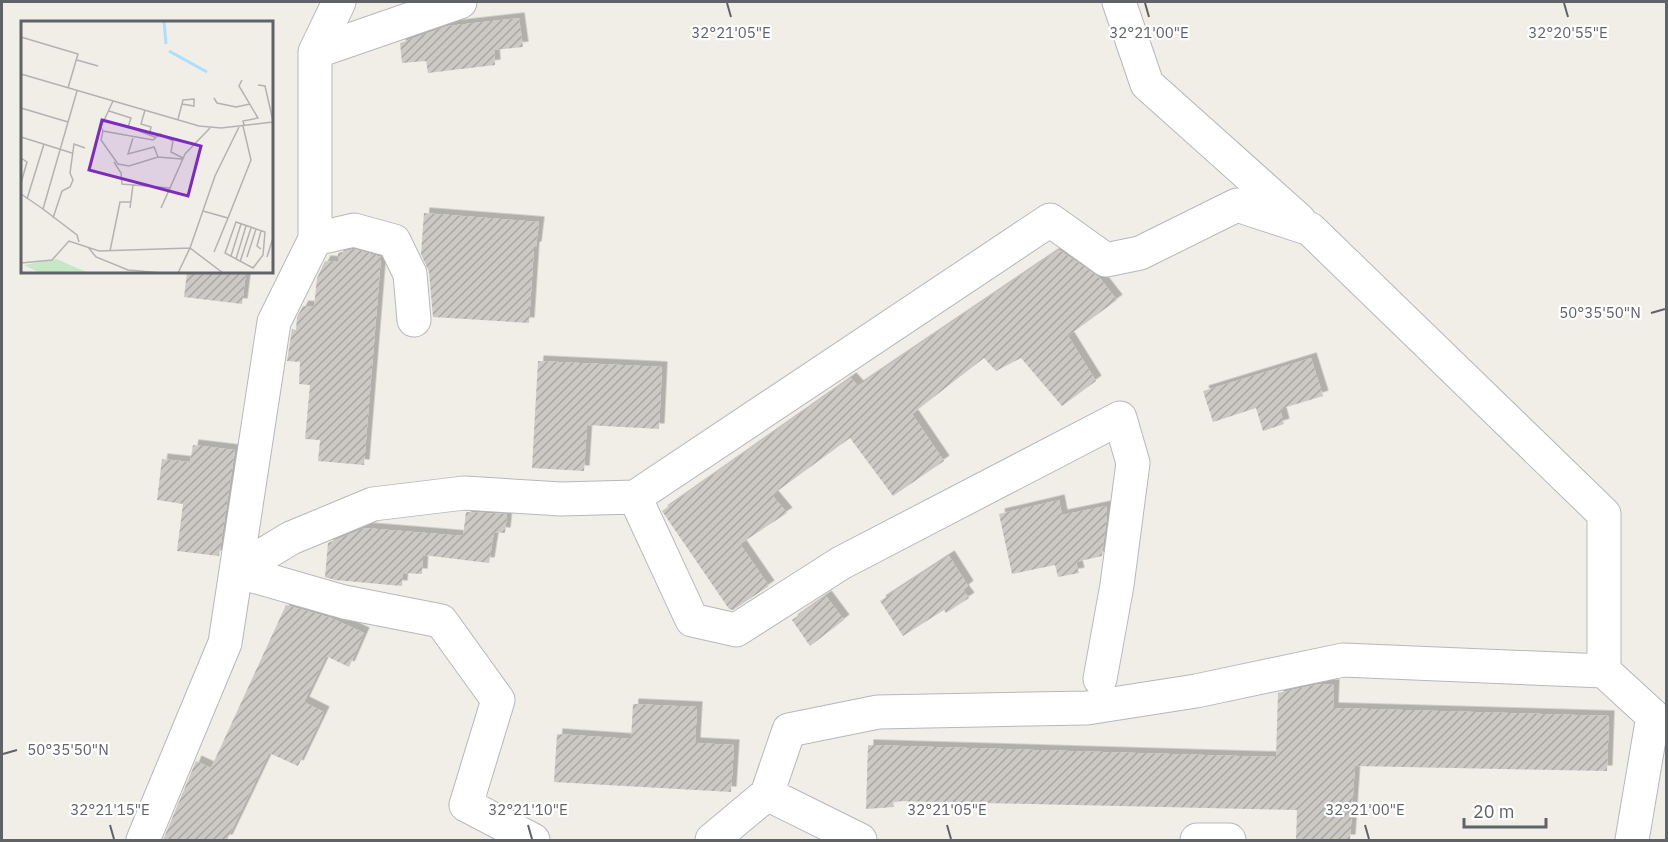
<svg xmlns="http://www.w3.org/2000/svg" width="1668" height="842" font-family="'IBM Plex Sans',sans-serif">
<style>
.building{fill:url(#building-hatch);filter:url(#shadow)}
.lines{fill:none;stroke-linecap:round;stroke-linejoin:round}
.minor-casing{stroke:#b5b8bc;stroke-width:35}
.minor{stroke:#fff;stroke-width:33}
.ticks{fill:none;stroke:#5f6368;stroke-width:2}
.inset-river{fill:none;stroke:#aae0ff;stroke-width:3}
.inset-road{fill:none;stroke:#b3b2b1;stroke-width:1.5}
.view{fill:#7b2cbf;fill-opacity:0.15;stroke:#7b2cbf;stroke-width:3}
.inset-edge{fill:none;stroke:#5f6368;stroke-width:3}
.ticks-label{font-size:15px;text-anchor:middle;fill:#5f6368;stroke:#fff;stroke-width:4.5;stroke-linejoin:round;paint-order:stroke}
</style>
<defs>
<pattern id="building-hatch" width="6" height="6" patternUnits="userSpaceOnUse" patternTransform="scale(1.5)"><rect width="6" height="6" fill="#ccc9c5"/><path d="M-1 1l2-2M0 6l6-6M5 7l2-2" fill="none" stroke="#a9a7a4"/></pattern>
<filter id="shadow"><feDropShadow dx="5.5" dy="-5.5" stdDeviation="0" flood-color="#0004"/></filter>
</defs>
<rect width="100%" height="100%" fill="#f1eee8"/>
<path class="building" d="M 519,18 L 523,47 L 494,50 L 495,65 L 428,73 L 426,61 L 402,63 L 400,43 L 448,26 Z
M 424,213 L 539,222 L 536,247 L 534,247 L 529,323 L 433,317 L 429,272 L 421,254 Z
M 354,249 L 381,257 L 364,465 L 318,461 L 320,440 L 305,439 L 310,385 L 299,384 L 300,362 L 287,361 L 292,329 L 296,330 L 297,317 L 303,306 L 314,307 L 317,278 L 325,261 L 338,262 L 338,253 Z
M 1059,250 L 1099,277 L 1117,300 L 1068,336 L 1096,381 L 1062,406 L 1021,358 L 996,371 L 984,358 L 912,414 L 944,461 L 893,496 L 850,438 L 772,495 L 787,513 L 740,544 L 769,586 L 733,610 L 729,609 L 662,511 L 851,378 L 858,386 Z
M 187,272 L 246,272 L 242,304 L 184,297 Z
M 1311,358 L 1323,396 L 1280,409 L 1284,424 L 1263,431 L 1256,408 L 1213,422 L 1203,391 Z
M 538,361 L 662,367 L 659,429 L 587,425 L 584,471 L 532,468 Z
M 193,445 L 235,450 L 219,556 L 177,551 L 183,504 L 157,500 L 162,459 L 190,462 Z
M 1059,500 L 1062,515 L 1106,506 L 1107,514 L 1102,556 L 1076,562 L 1079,573 L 1058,577 L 1055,565 L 1012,574 L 999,514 Z
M 466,512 L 507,514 L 505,533 L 494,532 L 489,563 L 423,555 L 422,574 L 403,573 L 402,586 L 335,580 L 325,577 L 328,543 L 365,528 L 463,536 Z
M 949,556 L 968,586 L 963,590 L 969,598 L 946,613 L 944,610 L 903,636 L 880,601 Z
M 826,596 L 844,620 L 810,646 L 792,620 Z
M 286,605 L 331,618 L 364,633 L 349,667 L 326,656 L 304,702 L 324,712 L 298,766 L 269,753 L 227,840 L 163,840 L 196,761 L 211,768 Z
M 1320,684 L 1334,685 L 1333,708 L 1609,716 L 1607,771 L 1355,766 L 1350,840 L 1296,840 L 1297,810 L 893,801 L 894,807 L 866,809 L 868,745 L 1276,757 L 1278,693 Z
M 633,704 L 697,707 L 695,743 L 734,745 L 731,792 L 554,782 L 557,734 L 631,739 Z"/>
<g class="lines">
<defs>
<path id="minor" d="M 1119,2 L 1147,84 L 1299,220
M 315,52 L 339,2
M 315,239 L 354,230 L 394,241 L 410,274 L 414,320
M 635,497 L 692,620 L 736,630 L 841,563 L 1120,418 L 1133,463 L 1117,585 L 1100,679
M 236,571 L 291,538 L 373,504 L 464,493 L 561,499 L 635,497 L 1050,220 L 1106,260 L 1140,253 L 1237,205 L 1310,229 L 1604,514 L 1604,671
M 236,571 L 344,602 L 441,621 L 498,700 L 466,805 L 533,840
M 767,794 L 860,840
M 143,840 L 225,643 L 274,322 L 315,239 L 315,52 L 460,2
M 712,840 L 767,794 L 789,730 L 878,712 L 1087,708 L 1196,691 L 1343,660 L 1604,671 L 1653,716 L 1632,840
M 1197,840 L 1229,840"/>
</defs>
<use href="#minor" class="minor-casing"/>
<use href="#minor" class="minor"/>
</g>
<path class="ticks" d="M 727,3 L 731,17M 1145,3 L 1149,17M 1564,3 L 1568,17M 1651,313 L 1665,309M 3,754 L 17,750M 110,825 L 114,839M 528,825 L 532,839M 947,825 L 951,839M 1365,825 L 1369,839"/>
<g transform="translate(21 21)">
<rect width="252" height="252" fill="#f1eee8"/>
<path d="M 36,238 L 49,244 L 68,252 L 19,252 L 3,244 Z" fill="#c7e8c5"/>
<path class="inset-river" d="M 143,0 L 145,23M 148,30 L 186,51"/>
<path class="inset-road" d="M 0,16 L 57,33 L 47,67M 56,39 L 77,45M 0,53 L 178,105 L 200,107 L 252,101M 221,59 L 218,65 L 237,97 L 222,100 L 223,104M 237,64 L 244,65 L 252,100M 56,70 L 22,188 L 56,214 L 58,221M 193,77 L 196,82 L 215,86 L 229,83M 92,80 L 80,106 L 82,110 L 132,119 L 139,113 L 152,120 L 150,131 L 162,137M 0,87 L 47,101M 124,89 L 120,103 L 130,106 L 129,111M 88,90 L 110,97 L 107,106 L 134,116M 157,98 L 161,83 L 162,79 L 173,78 L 173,85 L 161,83M 82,110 L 80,119 L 97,143 L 108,145 L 137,136 L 161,138M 0,116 L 51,132M 112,117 L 107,133 L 133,126 L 137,136M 0,137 L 6,141 L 0,162M 93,141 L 100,152 L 101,163 L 149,167 L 164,133 L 189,107M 0,173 L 22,188M 6,178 L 23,123M 109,187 L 112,164M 140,187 L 149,167M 182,190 L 207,197 L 230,139 L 222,105M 32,197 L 41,170 L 49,166 L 52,159 L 49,152 L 53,123 L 64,127M 215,201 L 244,211 L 242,234 L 232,247 L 204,232 ZM 67,226 L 75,236 L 107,249 L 141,252M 240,228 L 236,225 L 240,210M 89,230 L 99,181 L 110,181M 193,231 L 207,197M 210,235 L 220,203M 226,236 L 235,208M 246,236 L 252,217M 215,238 L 225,205M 219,241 L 230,207M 0,242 L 31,239 L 48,220 L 78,230 L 169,227 L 194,155 L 218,106M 157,252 L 169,227 L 202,252"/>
<path class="view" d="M 81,99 L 180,125 L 167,175 L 68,149 Z"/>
<rect width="252" height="252" class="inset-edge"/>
</g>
<g class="ticks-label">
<text x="731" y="38">32°21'05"E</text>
<text x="1149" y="38">32°21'00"E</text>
<text x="1568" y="38">32°20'55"E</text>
<text x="1600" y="318">50°35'50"N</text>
<text x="68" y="755">50°35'50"N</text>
<text x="110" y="815">32°21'15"E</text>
<text x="528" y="815">32°21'10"E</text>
<text x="947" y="815">32°21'05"E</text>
<text x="1365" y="815">32°21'00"E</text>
</g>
<rect width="1668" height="842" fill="none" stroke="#5f6368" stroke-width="6"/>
<path d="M1464 818v9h82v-9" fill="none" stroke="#5f6368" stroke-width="3"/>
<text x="1473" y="818" font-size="18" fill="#5f6368" stroke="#ffffff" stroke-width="4.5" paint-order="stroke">20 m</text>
</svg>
